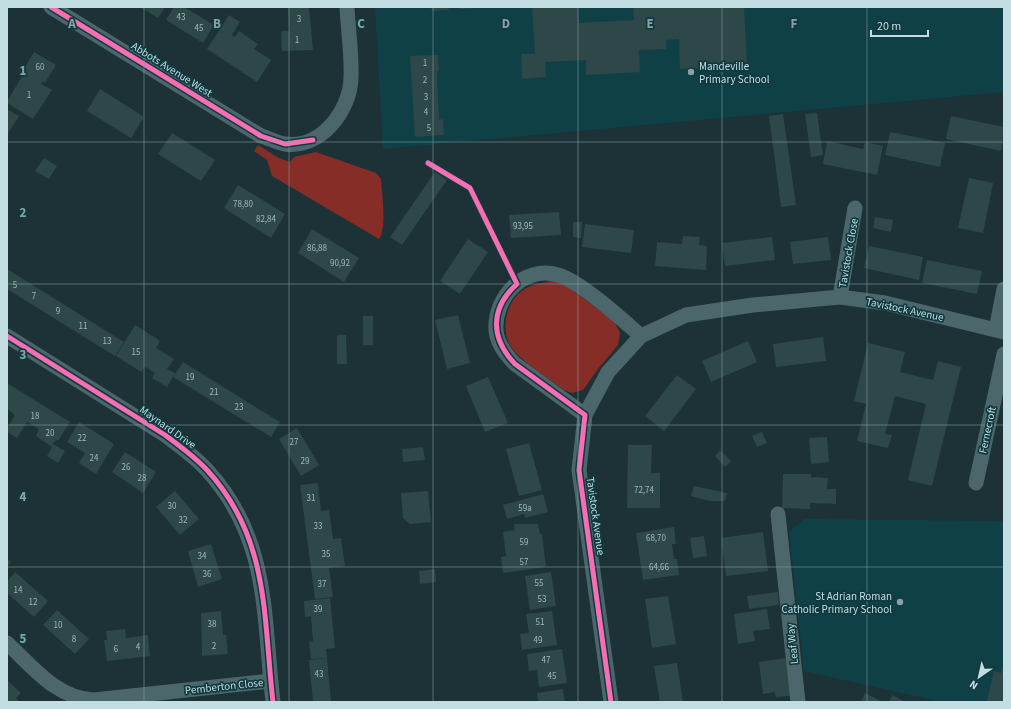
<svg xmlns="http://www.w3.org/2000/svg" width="1011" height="709" font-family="'Source Sans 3',sans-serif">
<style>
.built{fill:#0f4046}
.green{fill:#862d28}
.building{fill:#2e4748}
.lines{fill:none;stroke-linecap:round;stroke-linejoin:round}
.minor{stroke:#4b676b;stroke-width:15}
.cycleway-casing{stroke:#113a40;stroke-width:8}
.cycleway{stroke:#f96db3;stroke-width:5}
.grid{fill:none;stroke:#89a2a6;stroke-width:1;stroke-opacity:0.55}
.poi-dot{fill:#89a2a6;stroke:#113a40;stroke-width:1.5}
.labels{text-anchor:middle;stroke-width:3.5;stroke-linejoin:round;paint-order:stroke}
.number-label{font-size:9px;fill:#9eb8bc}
.poi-label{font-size:11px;fill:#c3dee2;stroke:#113a40;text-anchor:start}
.street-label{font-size:11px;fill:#c3dee2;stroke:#113a40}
.grid-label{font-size:13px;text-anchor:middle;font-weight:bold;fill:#89a2a6;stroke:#113a40;stroke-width:3.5;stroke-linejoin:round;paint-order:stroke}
</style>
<rect width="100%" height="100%" fill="#1c3236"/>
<path class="built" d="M 375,7 L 1004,7 L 1004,92 L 383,149 Z
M 804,519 L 1004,521 L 1004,702 L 942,702 L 804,671 L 789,532 Z"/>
<path class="green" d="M 258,145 L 279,158 L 290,162 L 294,157 L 316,152 L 376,173 L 381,179 C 382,193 387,228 379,239 L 272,176 L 267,160 L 254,151 Z
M 552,281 L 564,284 L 614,321 L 620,333 L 618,345 L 598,369 L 583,390 L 572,393 L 564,390 C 548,378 529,367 515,352 C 499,336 504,303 523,290 C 532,284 542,283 552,281 Z"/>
<path class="building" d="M 140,7 L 165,7 L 158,18 Z
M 174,7 L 184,7 L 214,25 L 203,43 L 166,20 Z
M 309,7 L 313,50 L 282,51 L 281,31 L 289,31 L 288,8 Z
M 431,7 L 448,7 L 449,10 L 432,11 Z
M 460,7 L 477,7 L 477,8 L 460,9 Z
M 532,7 L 578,7 L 579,23 L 634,20 L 633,7 L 744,7 L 747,66 L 680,69 L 679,39 L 666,40 L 666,49 L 639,50 L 640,72 L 586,75 L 586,60 L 545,62 L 546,77 L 522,79 L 521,54 L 535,54 Z
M 229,15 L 240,22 L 232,35 L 235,37 L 239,31 L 258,44 L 254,49 L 271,60 L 257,82 L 207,49 Z
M 34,52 L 56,65 L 45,83 L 43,81 L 41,84 L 52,90 L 33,119 L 7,103 L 7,101 L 26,70 L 24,69 Z
M 438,55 L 439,71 L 437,71 L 439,120 L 443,119 L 444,135 L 415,137 L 410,56 Z
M 100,89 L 144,117 L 131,138 L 87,111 Z
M 7,109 L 19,116 L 7,135 Z
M 817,113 L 823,155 L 811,157 L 805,114 Z
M 783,114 L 796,205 L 781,207 L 769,116 Z
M 951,116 L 1004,127 L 1001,151 L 946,139 Z
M 890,132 L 945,143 L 940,167 L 885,155 Z
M 172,133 L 215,160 L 201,181 L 158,154 Z
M 827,141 L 863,149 L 865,142 L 883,146 L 877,175 L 823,164 Z
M 44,158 L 57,166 L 49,179 L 35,171 Z
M 435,172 L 447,180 L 402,245 L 390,237 Z
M 969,178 L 993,183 L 983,233 L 958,228 Z
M 238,185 L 285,214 L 271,238 L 224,208 Z
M 559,212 L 561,235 L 511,238 L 509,215 Z
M 875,217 L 893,220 L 891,232 L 873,228 Z
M 573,222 L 582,222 L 581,238 L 573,237 Z
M 585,224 L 634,230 L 631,253 L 582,247 Z
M 312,229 L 359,258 L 344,282 L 298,253 Z
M 683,236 L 700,237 L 699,245 L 707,246 L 706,270 L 655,266 L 657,242 L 682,244 Z
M 772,237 L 775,260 L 725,266 L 722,243 Z
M 828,237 L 831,260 L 793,264 L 790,242 Z
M 468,239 L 488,252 L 460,294 L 440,281 Z
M 869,246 L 923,257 L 919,280 L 864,268 Z
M 927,260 L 982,271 L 977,294 L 922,283 Z
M 7,269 L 124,342 L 115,356 L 7,289 Z
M 458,315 L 470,363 L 447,369 L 435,320 Z
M 363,316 L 373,316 L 373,345 L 363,345 Z
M 135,325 L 160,341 L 156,348 L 174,359 L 167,369 L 175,373 L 167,387 L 152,378 L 155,373 L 145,367 L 141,372 L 116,356 Z
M 337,335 L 346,335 L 347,364 L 337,364 Z
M 823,337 L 826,361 L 776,367 L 773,344 Z
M 748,341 L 757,362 L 711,382 L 702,361 Z
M 868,343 L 905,352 L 900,372 L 933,380 L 938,361 L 961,367 L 932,486 L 908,480 L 926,404 L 895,396 L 885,434 L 892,435 L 888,448 L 857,441 L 866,404 L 854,401 Z
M 183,362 L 280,422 L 271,437 L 173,377 Z
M 677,375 L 696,389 L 664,431 L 645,416 Z
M 488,377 L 508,423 L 485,432 L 466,386 Z
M 7,383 L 70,422 L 58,441 L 56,440 L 53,444 L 65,451 L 58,463 L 47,456 L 52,447 L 36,436 L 39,429 L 27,422 L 17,438 L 7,432 L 7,428 L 15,415 L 7,409 Z
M 79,422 L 114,444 L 96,474 L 79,463 L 85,453 L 67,442 Z
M 297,428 L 319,465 L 301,476 L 279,439 Z
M 762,432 L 767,443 L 757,447 L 752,436 Z
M 827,437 L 829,462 L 811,464 L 809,438 Z
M 529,443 L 542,490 L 519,496 L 506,449 Z
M 628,445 L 652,445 L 651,473 L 660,473 L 660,508 L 627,508 Z
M 423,447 L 425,460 L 403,462 L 402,449 Z
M 720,450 L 731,461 L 725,467 L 715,456 Z
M 125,452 L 156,472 L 143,493 L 112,472 Z
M 783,474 L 811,474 L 811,477 L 828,478 L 827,489 L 836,489 L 836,504 L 810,503 L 810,509 L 782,508 Z
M 318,483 L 321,511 L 329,510 L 333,539 L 341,538 L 345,566 L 329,568 L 333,597 L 315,599 L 300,485 Z
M 694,486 L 727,493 L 725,501 L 710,501 L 691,496 Z
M 175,491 L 199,519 L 180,535 L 156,507 Z
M 428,491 L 431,522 L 410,524 L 403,518 L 401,493 Z
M 543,494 L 548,512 L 525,518 L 524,514 L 507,519 L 503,505 Z
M 514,524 L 538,524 L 540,534 L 542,534 L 546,567 L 503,573 L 501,557 L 506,556 L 503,532 L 515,530 Z
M 674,527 L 676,544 L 672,544 L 674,559 L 677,559 L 679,575 L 643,580 L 636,533 Z
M 763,532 L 768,571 L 726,576 L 721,538 Z
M 704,536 L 707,556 L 693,558 L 690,538 Z
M 211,544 L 222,579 L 198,587 L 188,551 Z
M 7,558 L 11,562 L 7,567 Z
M 435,569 L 436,582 L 420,584 L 419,571 Z
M 15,572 L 48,601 L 34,617 L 7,593 L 7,582 Z
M 551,572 L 556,606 L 530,610 L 525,576 Z
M 778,592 L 779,605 L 749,609 L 747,596 Z
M 668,596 L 676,644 L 652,648 L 645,599 Z
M 330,598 L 335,648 L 326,649 L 327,658 L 311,659 L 309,642 L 313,641 L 311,616 L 305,617 L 304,601 Z
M 767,609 L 770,629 L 753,631 L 755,641 L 738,644 L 734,614 Z
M 57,610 L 89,639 L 75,654 L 43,625 Z
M 221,611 L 223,635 L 226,635 L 228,654 L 202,656 L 201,613 Z
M 552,611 L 557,645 L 522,650 L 520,634 L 529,633 L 526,614 Z
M 125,629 L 126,638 L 148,635 L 150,656 L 107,661 L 104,640 L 107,640 L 106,631 Z
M 562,649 L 567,683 L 539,687 L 537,670 L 529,671 L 527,654 Z
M 327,658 L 331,702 L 313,702 L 309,660 Z
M 786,658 L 791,696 L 776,697 L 775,692 L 763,694 L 759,662 Z
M 1004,662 L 1004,702 L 987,701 L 994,671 L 1001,673 Z
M 677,663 L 683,702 L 660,702 L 654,666 Z
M 7,680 L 21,693 L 16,698 L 20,702 L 7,702 Z
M 563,689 L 565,702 L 538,702 L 537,693 Z
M 865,693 L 883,702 L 861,702 Z
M 892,695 L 906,702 L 889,702 Z"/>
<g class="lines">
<path class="minor" d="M 51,7 L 261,136 C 269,138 277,143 285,144 C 321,149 350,111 351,78 C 352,54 348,30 347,7
M 840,297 L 855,208
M 996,330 L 1004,289
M 7,336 L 165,435 C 180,446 195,457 207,470 C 270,539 263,616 273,702
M 585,415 L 515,364 C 506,355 497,344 496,330 C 494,297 524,265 558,275 C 580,281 623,320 641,336
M 976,483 L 1004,354
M 778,514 L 798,702
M 7,643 C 32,666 57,699 94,700 L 270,681
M 611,702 L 579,470 L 585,415 L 608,372 L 641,336 L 686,315 L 753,305 L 840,297 L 885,303 L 1004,332"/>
<defs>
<path id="cycleway" d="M 51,7 L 261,136 L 285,144 L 313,140
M 428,163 L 470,188 L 517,284 C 490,308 490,338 515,364 L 585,415 L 579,470 L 611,702
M 7,336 L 165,435 C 180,446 195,457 207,470 C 270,539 263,616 273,702"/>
</defs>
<use href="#cycleway" class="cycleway-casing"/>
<use href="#cycleway" class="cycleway"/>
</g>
<path class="grid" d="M 144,7 L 144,702M 289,7 L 289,702M 433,7 L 433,702M 578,7 L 578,702M 722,7 L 722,702M 867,7 L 867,702M 7,142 L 1004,142M 7,284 L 1004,284M 7,425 L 1004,425M 7,567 L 1004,567"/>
<g class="poi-dot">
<circle cx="691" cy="72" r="4"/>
<circle cx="900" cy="602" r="4"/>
</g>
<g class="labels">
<g class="number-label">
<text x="181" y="20">43</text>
<text x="299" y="22">3</text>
<text x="199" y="31">45</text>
<text x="297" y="43">1</text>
<text x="425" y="66">1</text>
<text x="40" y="70">60</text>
<text x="425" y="83">2</text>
<text x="29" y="98">1</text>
<text x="426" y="100">3</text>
<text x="426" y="115">4</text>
<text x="429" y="131">5</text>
<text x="243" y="207">78,80</text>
<text x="266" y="222">82,84</text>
<text x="523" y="229">93,95</text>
<text x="317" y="251">86,88</text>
<text x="340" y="266">90,92</text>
<text x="15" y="288">5</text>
<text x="34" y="299">7</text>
<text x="58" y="314">9</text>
<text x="83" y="329">11</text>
<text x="107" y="344">13</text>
<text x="136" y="355">15</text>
<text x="190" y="380">19</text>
<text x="214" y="395">21</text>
<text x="239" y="410">23</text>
<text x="35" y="419">18</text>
<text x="50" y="436">20</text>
<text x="82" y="441">22</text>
<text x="294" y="445">27</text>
<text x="94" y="461">24</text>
<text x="305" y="464">29</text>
<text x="126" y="470">26</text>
<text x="142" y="481">28</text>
<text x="644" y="493">72,74</text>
<text x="311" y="501">31</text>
<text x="172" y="509">30</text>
<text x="525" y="511">59a</text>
<text x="183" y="523">32</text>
<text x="318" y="529">33</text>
<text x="656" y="541">68,70</text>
<text x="524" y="545">59</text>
<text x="326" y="557">35</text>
<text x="202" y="559">34</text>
<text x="524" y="565">57</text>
<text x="659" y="570">64,66</text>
<text x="207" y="577">36</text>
<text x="539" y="586">55</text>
<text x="322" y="587">37</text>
<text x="18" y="593">14</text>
<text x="542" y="602">53</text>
<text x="33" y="605">12</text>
<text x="318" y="612">39</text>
<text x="540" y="625">51</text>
<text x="212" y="627">38</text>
<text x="58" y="628">10</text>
<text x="74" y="642">8</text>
<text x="538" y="643">49</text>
<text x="214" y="649">2</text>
<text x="138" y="650">4</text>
<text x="116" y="652">6</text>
<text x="546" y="663">47</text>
<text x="319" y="677">43</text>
<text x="552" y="679">45</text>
</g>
<g class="poi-label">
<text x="699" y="70">Mandeville<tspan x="699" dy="13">Primary School</tspan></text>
<text x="892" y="600" text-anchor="end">St Adrian Roman<tspan x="892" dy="13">Catholic Primary School</tspan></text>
</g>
<g class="street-label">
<text transform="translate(172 69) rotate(32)" y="4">Abbots Avenue West</text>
<text transform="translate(848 253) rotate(-80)" y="4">Tavistock Close</text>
<text transform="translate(905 309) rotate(12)" y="4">Tavistock Avenue</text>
<text transform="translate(168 427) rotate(35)" y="4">Maynard Drive</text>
<text transform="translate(987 430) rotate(-78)" y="4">Fernecroft</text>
<text transform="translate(596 516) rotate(82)" y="4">Tavistock Avenue</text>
<text transform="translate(792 644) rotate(-96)" y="4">Leaf Way</text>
<text transform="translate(224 686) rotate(-6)" y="4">Pemberton Close</text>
</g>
</g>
<g class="grid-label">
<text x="72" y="28">A</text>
<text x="217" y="28">B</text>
<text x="361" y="28">C</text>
<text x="506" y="28">D</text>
<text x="650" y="28">E</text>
<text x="794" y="28">F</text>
<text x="23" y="75">1</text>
<text x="23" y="217">2</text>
<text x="23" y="359">3</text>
<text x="23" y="501">4</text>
<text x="23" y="643">5</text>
</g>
<rect width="1011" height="709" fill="none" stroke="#c3dee2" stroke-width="16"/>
<g transform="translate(979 677) rotate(214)" stroke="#113a40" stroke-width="3" paint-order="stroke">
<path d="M0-3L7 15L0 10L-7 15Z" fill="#c3dee2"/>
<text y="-6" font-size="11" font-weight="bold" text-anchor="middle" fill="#c3dee2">N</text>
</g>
<path d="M871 30v6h57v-6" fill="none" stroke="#c3dee2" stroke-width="2"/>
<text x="877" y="30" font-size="12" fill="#c3dee2" stroke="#113a40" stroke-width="3" paint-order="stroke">20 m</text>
</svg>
